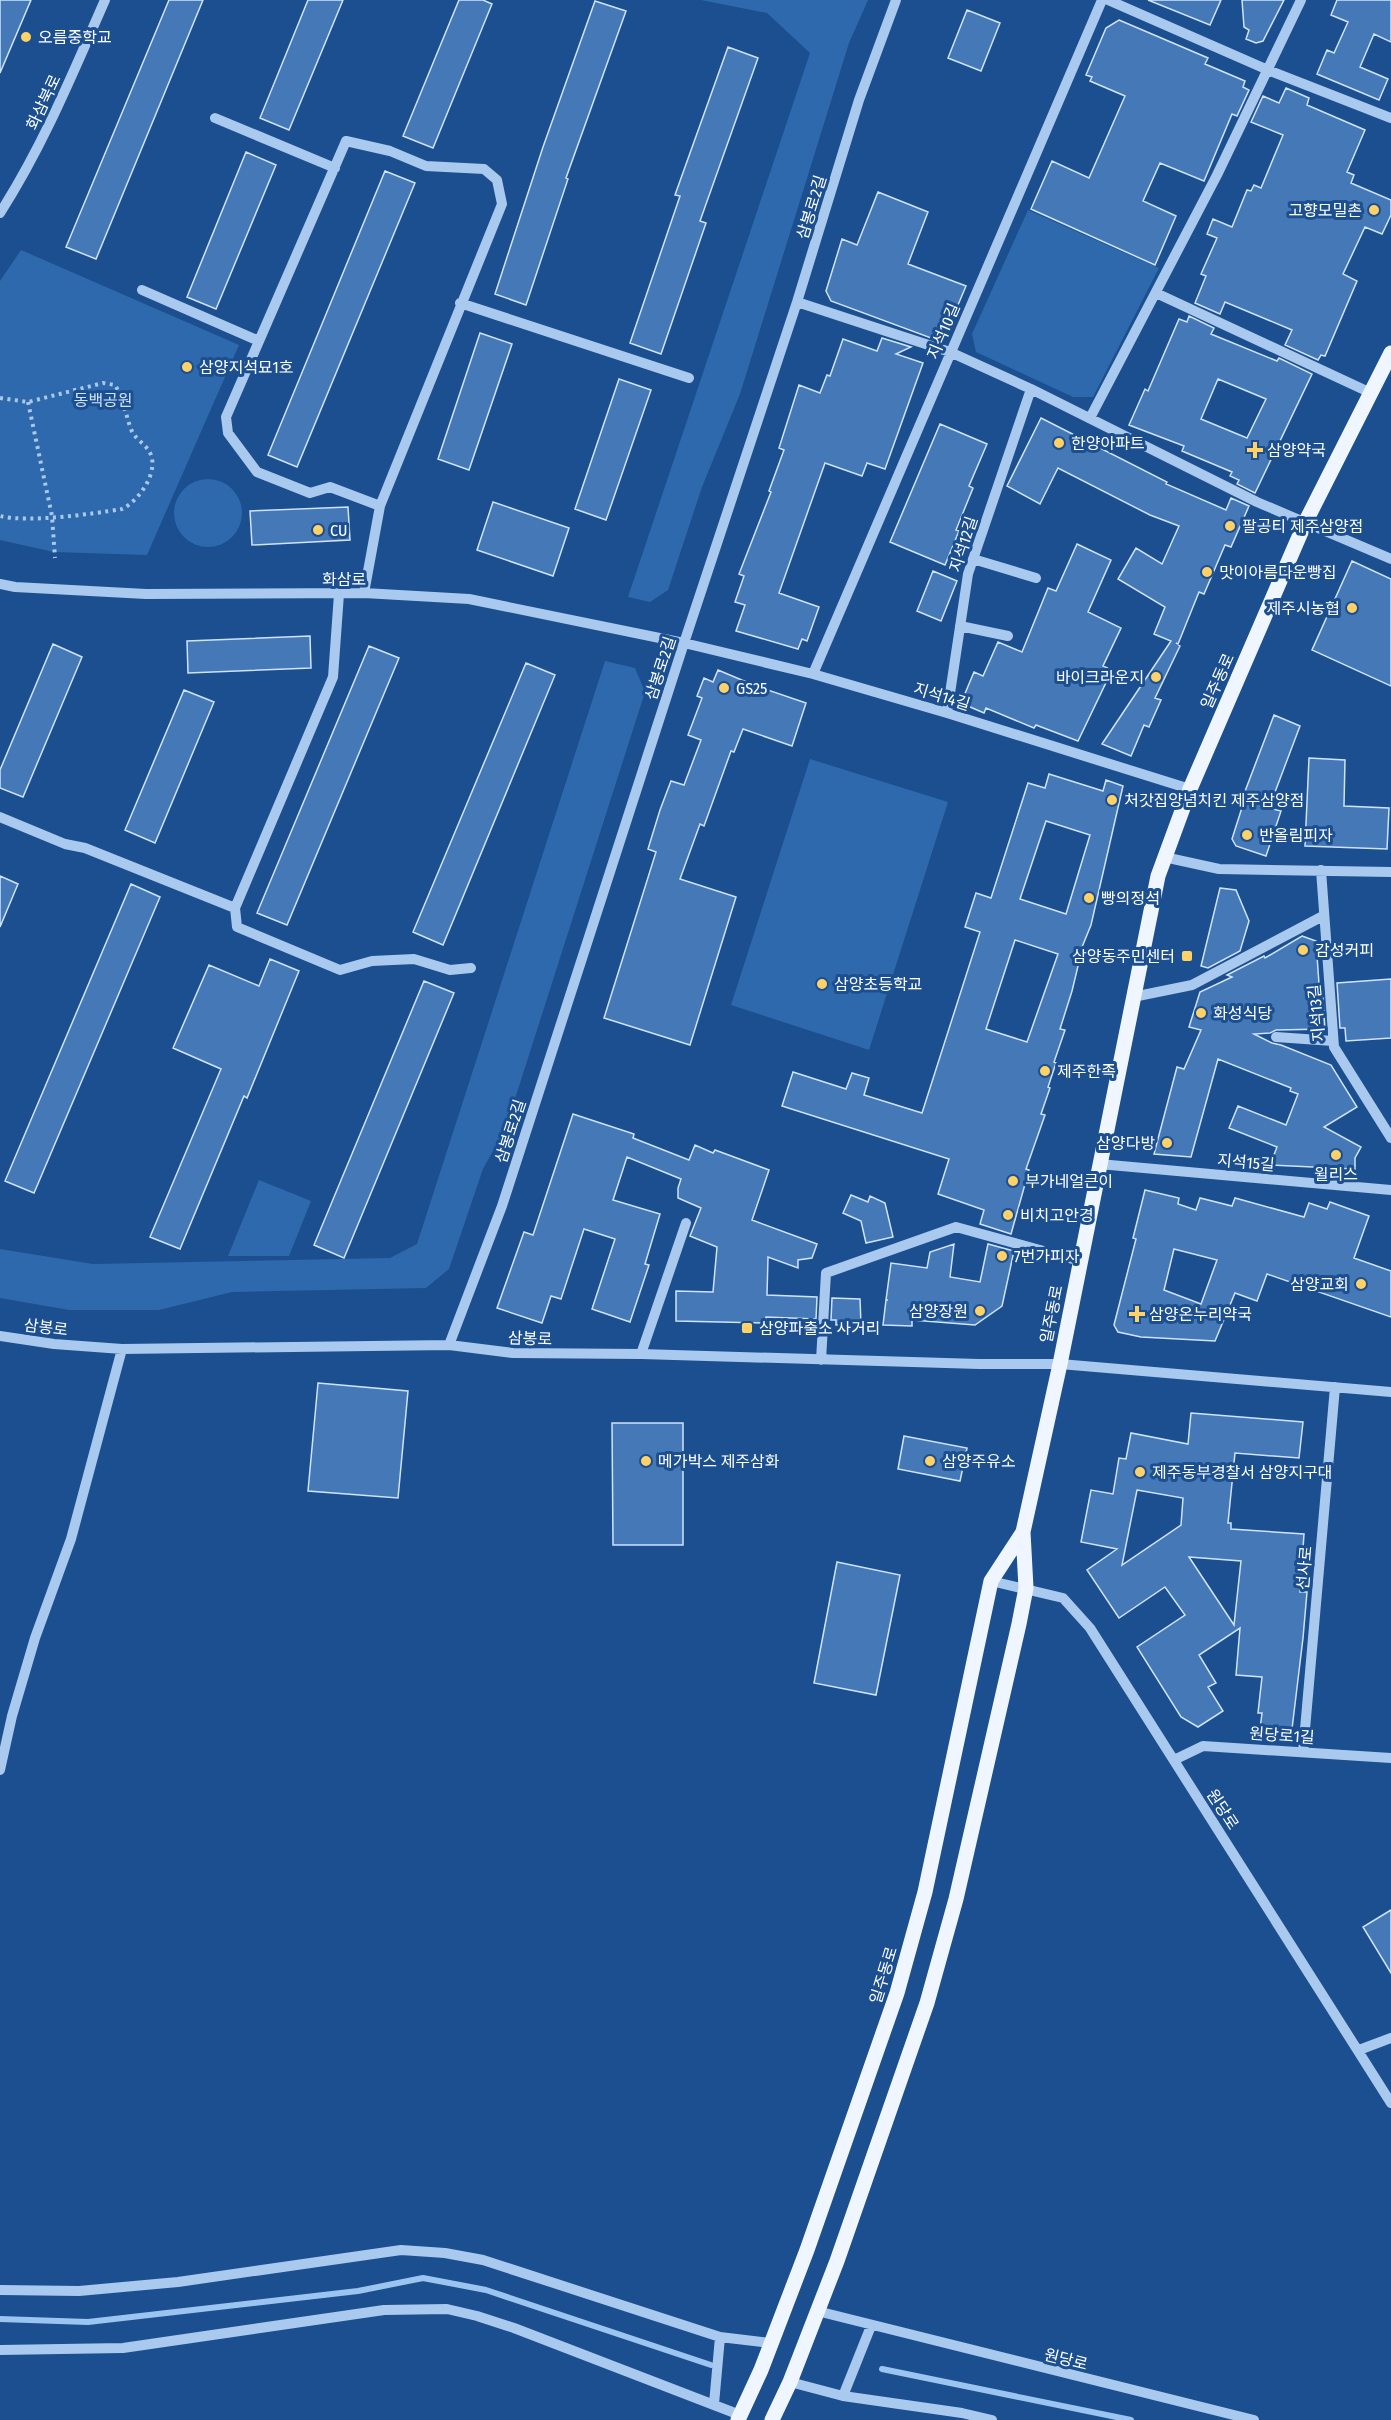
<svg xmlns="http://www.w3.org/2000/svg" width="1391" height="2420" font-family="'Fira Sans Condensed','Noto Sans KR',sans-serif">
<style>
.green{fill:#2e69ad}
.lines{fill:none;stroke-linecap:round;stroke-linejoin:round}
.stream{stroke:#9cc4f0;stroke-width:6}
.building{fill:#4478b7;stroke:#cfe3fa;stroke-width:1.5;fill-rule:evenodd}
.path{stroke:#a9c9ee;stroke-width:4;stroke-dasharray:3 4.5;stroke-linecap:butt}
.minor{stroke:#a9c9ee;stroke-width:10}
.major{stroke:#f0f6ff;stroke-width:15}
.poi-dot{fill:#ffd166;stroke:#1b4f8f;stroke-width:2}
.labels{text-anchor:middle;stroke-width:6;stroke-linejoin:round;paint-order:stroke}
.poi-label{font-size:16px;fill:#fff;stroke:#1b4f8f;text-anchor:start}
.street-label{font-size:16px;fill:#fff;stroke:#1b4f8f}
.park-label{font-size:16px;fill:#cfe3fa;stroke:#1b4f8f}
</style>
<rect width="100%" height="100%" fill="#1b4f8f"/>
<path class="green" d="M 701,0 L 868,0 L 849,43 L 740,394 L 702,487 L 668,590 L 650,602 L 628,597 L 810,53 L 767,13 Z
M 1028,210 L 1159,268 L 1093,397 L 1073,397 L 976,352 L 972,334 Z
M 21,250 L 239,345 L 147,555 L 54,552 L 0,540 L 0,281 Z
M174 513a34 34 0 1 1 68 0a34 34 0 1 1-68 0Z
M 605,661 L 635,668 L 645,692 L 506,1127 L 483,1169 L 449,1269 L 426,1288 L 232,1292 L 159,1310 L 69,1310 L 0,1298 L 0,1249 L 93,1264 L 390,1258 L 417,1244 Z
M 810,759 L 948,802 L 869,1050 L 731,1005 Z
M 259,1180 L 311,1201 L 289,1256 L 228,1256 Z"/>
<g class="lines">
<path class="stream" d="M 0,2319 L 88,2322 L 358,2291 L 423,2278 L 486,2290 L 711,2365
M 882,2369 L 1131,2420"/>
</g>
<path class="building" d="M 0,0 L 31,0 L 0,73 Z
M 169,0 L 203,0 L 96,259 L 66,247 Z
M 308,0 L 343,0 L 289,130 L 260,118 Z
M 459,0 L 483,0 L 492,4 L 433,148 L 403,136 Z
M 1148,0 L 1221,0 L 1210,25 Z
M 1242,0 L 1284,0 L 1263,41 L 1256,43 L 1246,39 L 1249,30 L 1244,27 Z
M 1337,0 L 1391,0 L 1391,42 L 1374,34 L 1360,67 L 1388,79 L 1379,100 L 1317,74 L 1327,50 L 1334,53 L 1348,22 L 1331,15 Z
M 595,1 L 626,11 L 566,178 L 568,179 L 526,305 L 495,294 L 543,147 Z
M 967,10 L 1000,23 L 981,71 L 948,58 Z
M 1119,20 L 1208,58 L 1205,64 L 1245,81 L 1243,87 L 1249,90 L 1237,116 L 1232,114 L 1204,181 L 1160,163 L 1143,201 L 1176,216 L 1155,265 L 1031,209 L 1052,161 L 1089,178 L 1125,96 L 1090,81 L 1092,77 L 1086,75 L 1106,28 Z
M 728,47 L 758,58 L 700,221 L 706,223 L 661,354 L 630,343 L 680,196 L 675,195 Z
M 1286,88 L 1309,98 L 1307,105 L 1365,130 L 1347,172 L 1354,175 L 1351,183 L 1391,200 L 1391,215 L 1382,234 L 1365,227 L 1343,274 L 1357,281 L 1325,356 L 1321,355 L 1318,360 L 1285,345 L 1292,330 L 1225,302 L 1220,314 L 1195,303 L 1206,276 L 1201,274 L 1217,238 L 1207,234 L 1213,219 L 1232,227 L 1247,190 L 1251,191 L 1254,185 L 1261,188 L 1283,135 L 1251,122 L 1263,96 L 1279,103 Z
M 246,152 L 276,165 L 216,309 L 187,297 Z
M 385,171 L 415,183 L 297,467 L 268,455 Z
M 878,192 L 928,212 L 908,264 L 966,286 L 947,331 L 931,338 L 831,301 L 826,291 L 842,239 L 857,245 Z
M 1189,316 L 1214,328 L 1211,334 L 1277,361 L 1279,358 L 1312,374 L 1255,493 L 1237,484 L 1239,480 L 1230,476 L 1232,472 L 1182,451 L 1184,446 L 1129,425 L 1145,389 L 1148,391 L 1179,319 L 1187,322 ZM 1218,379 L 1266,399 L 1247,438 L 1201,419 Z
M 480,333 L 512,344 L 469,470 L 438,459 Z
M 882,338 L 911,347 L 896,354 L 923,363 L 885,469 L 867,463 L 862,476 L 825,463 L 779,593 L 819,607 L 807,641 L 802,639 L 798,649 L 736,631 L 745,605 L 735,602 L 744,576 L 739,574 L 771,492 L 769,491 L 784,450 L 779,448 L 799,385 L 820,393 L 827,375 L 830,376 L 843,339 L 877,351 Z
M 619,379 L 651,390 L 606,520 L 575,509 Z
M 1041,418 L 1167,482 L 1166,484 L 1226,510 L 1231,498 L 1249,506 L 1231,547 L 1225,545 L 1204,594 L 1199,592 L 1178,644 L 1176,643 L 1180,646 L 1155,698 L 1161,700 L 1149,727 L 1144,725 L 1131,756 L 1102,744 L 1171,641 L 1154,634 L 1165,607 L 1118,579 L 1136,548 L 1162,564 L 1179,526 L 1150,515 L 1058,468 L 1040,504 L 1007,486 Z
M 940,424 L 987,444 L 969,486 L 973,488 L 956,530 L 959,531 L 945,565 L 890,542 Z
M 493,502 L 569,528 L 553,576 L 477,550 Z
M 348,507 L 350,540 L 252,545 L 250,511 Z
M 1077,544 L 1111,560 L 1088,612 L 1121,628 L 1103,666 L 1112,670 L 1078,741 L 1036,725 L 1034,728 L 986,708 L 984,713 L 961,703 L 974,672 L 983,676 L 998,642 L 1022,652 L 1048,588 L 1056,591 Z
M 1352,561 L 1391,579 L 1391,686 L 1312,650 Z
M 933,571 L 957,581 L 941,621 L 917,611 Z
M 310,636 L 311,668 L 188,673 L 187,641 Z
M 53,644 L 82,657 L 23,797 L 0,788 L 0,770 Z
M 369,646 L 399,658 L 287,925 L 257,913 Z
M 526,663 L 555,675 L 443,945 L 413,932 Z
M 718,670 L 756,686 L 806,703 L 792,746 L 743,729 L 734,752 L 731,751 L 704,826 L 700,824 L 680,879 L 736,897 L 690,1045 L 604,1018 L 656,852 L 648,849 L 660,810 L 671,781 L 684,785 L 701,740 L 688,735 L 702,698 L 697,696 L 704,678 L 713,682 Z
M 184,690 L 214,702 L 155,843 L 125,830 Z
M 1274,715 L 1300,726 L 1269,808 L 1281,811 L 1266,856 L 1236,846 L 1232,839 L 1246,795 L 1244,794 Z
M 1309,758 L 1345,760 L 1344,806 L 1389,808 L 1387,849 L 1305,846 Z
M 1049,774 L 1103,791 L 1106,780 L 1123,786 L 1091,925 L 1078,957 L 1080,958 L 1072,991 L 1060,1029 L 1065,1030 L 1054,1062 L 1056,1063 L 1048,1087 L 1050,1088 L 1041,1114 L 1045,1115 L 1026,1169 L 1029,1170 L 1011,1234 L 980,1224 L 984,1210 L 938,1194 L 949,1159 L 782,1106 L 793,1072 L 846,1089 L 852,1073 L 869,1078 L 864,1095 L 922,1113 L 980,932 L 965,927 L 976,893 L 991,898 L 1028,783 L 1045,788 ZM 1046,821 L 1090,835 L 1066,914 L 1020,899 ZM 1015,940 L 1058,954 L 1027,1042 L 986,1029 Z
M 0,876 L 18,884 L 0,927 Z
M 131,884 L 160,897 L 34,1193 L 5,1181 Z
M 1220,888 L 1236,890 L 1249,921 L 1240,951 L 1208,968 L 1201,966 Z
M 1302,936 L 1316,941 L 1319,984 L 1322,984 L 1325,1029 L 1276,1030 L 1270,1033 L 1254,1034 L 1272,1043 L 1281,1045 L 1331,1065 L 1357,1107 L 1324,1127 L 1361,1147 L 1355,1158 L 1355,1169 L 1270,1165 L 1277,1147 L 1229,1128 L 1238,1106 L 1286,1125 L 1298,1094 L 1290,1091 L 1291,1088 L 1218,1059 L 1191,1157 L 1154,1154 L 1177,1067 L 1184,1069 L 1201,1030 L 1189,1027 L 1200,992 L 1232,977 L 1227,975 L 1264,956 L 1265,958 Z
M 270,959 L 299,971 L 247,1098 L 244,1096 L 180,1249 L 150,1237 L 221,1069 L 173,1048 L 209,965 L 259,986 Z
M 1391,979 L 1391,1038 L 1346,1041 L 1345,1028 L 1340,1028 L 1337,983 Z
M 424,981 L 454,993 L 344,1258 L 314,1245 Z
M 573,1114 L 634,1134 L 633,1138 L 689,1160 L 695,1145 L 713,1153 L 715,1150 L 769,1170 L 752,1220 L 817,1244 L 812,1258 L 798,1260 L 798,1268 L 768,1257 L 767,1295 L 817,1297 L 816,1319 L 766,1317 L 766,1323 L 676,1321 L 676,1291 L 713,1292 L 717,1247 L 690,1236 L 701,1208 L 678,1198 L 678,1188 L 681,1179 L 627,1157 L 613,1200 L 660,1214 L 645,1264 L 649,1265 L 630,1322 L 592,1309 L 615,1239 L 584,1229 L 561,1299 L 551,1296 L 542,1323 L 497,1308 L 524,1232 L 533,1235 Z
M 1145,1190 L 1179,1198 L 1178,1204 L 1196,1210 L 1200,1198 L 1232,1206 L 1235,1198 L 1304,1217 L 1309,1203 L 1327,1209 L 1330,1202 L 1369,1216 L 1354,1258 L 1391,1271 L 1391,1317 L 1267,1274 L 1257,1301 L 1235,1293 L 1215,1341 L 1141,1337 L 1118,1332 L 1114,1325 L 1136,1239 L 1133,1238 ZM 1174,1249 L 1217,1260 L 1201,1304 L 1164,1290 Z
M 851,1195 L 868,1202 L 870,1196 L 885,1203 L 893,1237 L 866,1243 L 861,1221 L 843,1213 Z
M 954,1244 L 950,1277 L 980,1282 L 988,1244 L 1014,1251 L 1002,1306 L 975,1325 L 912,1320 L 912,1326 L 883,1325 L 886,1300 L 888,1300 L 886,1300 L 891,1263 L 927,1268 L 930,1252 Z
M 832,1298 L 860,1299 L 861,1324 L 836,1325 L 836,1320 L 831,1320 Z
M 318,1383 L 408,1391 L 398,1498 L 308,1491 Z
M 1191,1413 L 1303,1422 L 1299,1458 L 1235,1453 L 1228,1523 L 1231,1523 L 1231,1529 L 1304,1534 L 1300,1592 L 1307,1592 L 1303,1638 L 1292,1729 L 1281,1739 L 1259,1737 L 1262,1713 L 1258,1713 L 1262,1677 L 1236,1675 L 1240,1628 L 1199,1655 L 1216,1683 L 1208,1687 L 1223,1711 L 1198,1727 L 1181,1717 L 1137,1647 L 1185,1615 L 1165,1587 L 1119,1618 L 1087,1570 L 1117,1549 L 1081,1542 L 1091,1490 L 1113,1494 L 1119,1458 L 1126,1459 L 1131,1433 L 1188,1444 ZM 1137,1490 L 1183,1498 L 1181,1525 L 1122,1565 ZM 1189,1557 L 1241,1561 L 1234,1625 Z
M 612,1423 L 683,1423 L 683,1545 L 613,1545 Z
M 904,1436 L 967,1448 L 960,1481 L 898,1469 Z
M 837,1562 L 900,1575 L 876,1695 L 814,1683 Z
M 1391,1910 L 1391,1973 L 1363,1927 Z"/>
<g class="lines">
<path class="path" d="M 0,398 L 28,402 L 103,383 L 115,385 C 124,400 125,413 131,429 C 134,438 144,443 149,451 C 161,470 139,501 122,509 C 91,514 29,523 0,516
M 28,402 L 52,516 L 55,558"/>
<path class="minor" d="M 1108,0 L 1268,70 L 1391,118
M 215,118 L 335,168
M 0,213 C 43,146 73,73 105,0
M 142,290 L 259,341
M 1156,293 L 1371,393
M 797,302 L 950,352 L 1031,389 L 1257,502 L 1391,559
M 460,303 L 689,378
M 1090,418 L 1217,175 L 1301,0
M 973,559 L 1036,578
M 0,584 L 15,587 L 146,594 L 364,593 L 469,599 L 684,643 L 813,674 L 947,713 L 1190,789
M 364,593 L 380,506 L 502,204 L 497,180 L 484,169 L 426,166 L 390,151 L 346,141 L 226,417 L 228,433 L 257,472 L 310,493 L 330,487 L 380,506
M 339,594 L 333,677 L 235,908 L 237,927 L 340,970 L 372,961 L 414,959 L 450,970 L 471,968
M 960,626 L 1008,636
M 813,674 L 1102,0
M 947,713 L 968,574 L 1031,389
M 0,817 L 65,844 L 85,848 L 235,908
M 1164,857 L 1219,869 L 1391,872
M 1321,870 L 1334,1047 L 1391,1138
M 1133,997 L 1192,985 L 1323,916
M 1276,1037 L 1333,1041
M 1099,1164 L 1391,1190
M 0,1336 L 54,1344 L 122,1349 L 449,1345 L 513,1353 L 641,1354 L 979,1364 L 1060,1364 L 1391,1392
M 449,1345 L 502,1206 L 684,643 L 797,302 L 859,100 L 896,0
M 641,1354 L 686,1223
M 821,1360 L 826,1273 L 956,1227 L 1080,1261
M 991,1581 L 1063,1598 L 1090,1628 L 1391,2103
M 1303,1752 L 1335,1387
M 1174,1760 L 1203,1746 L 1391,1758
M 0,1770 L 12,1716 L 35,1638 L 71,1539 L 122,1349
M 1359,2050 L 1391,2038
M 0,2290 L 79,2291 L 178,2282 L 401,2250 L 445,2253 L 483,2260 L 720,2337 L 771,2343
M 817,2311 L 1254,2420
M 0,2350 L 123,2348 L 384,2310 L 447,2309 L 477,2316 L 514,2328 L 740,2415
M 790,2382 L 843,2396 L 962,2413 L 992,2420
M 843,2396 L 871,2326
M 714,2404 L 720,2337"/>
<path class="major" d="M 738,2420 L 761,2370 L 807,2250 L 897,1993 L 925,1892 L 991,1581 L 1023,1532
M 772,2420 L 790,2382 L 837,2261 L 927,2003 L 956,1899 L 1019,1624 L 1026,1588 L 1023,1532 L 1060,1364 L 1158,876 L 1190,789 L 1305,523 L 1391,353"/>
</g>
<g class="poi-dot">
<circle cx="26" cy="37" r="6"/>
<circle cx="1374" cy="210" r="6"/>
<circle cx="187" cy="367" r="6"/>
<circle cx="1059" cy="443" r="6"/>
<path d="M1252 441h6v6h6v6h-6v6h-6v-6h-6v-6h6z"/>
<circle cx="1230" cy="526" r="6"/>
<circle cx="318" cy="530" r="6"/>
<circle cx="1207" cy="572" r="6"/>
<circle cx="1352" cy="608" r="6"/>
<circle cx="1156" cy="677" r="6"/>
<circle cx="724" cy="688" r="6"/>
<circle cx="1112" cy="800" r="6"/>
<circle cx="1247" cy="835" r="6"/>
<circle cx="1089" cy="898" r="6"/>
<circle cx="1303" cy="950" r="6"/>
<rect x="1181" y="950" width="12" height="12" rx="3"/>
<circle cx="822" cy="984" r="6"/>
<circle cx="1201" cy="1013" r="6"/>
<circle cx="1045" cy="1071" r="6"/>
<circle cx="1167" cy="1143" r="6"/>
<circle cx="1336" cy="1155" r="6"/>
<circle cx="1013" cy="1181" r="6"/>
<circle cx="1008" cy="1215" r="6"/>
<circle cx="1002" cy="1256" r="6"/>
<circle cx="1361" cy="1284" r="6"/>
<circle cx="980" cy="1311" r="6"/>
<path d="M1134 1305h6v6h6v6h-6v6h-6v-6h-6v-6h6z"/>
<rect x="741" y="1322" width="12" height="12" rx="3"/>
<circle cx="646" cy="1461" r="6"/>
<circle cx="930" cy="1461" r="6"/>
<circle cx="1140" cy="1472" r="6"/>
</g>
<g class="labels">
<g class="poi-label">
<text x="38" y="43">오름중학교</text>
<text x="1362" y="216" text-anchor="end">고향모밀촌</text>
<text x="199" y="373">삼양지석묘1호</text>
<text x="1071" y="449">한양아파트</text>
<text x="1267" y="456">삼양약국</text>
<text x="1242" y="532">팔공티 제주삼양점</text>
<text x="330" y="536">CU</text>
<text x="1219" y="578">맛이아름다운빵집</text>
<text x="1340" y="614" text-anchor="end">제주시농협</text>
<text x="1144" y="683" text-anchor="end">바이크라운지</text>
<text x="736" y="694">GS25</text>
<text x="1124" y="806">처갓집양념치킨 제주삼양점</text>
<text x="1259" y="841">반올림피자</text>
<text x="1101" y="904">빵의정석</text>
<text x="1315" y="956">감성커피</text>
<text x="1175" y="962" text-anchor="end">삼양동주민센터</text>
<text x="834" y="990">삼양초등학교</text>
<text x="1213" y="1019">화성식당</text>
<text x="1057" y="1077">제주한족</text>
<text x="1155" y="1149" text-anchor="end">삼양다방</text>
<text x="1336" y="1180" text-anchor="middle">윌리스</text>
<text x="1025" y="1187">부가네얼큰이</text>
<text x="1020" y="1221">비치고안경</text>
<text x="1014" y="1262">7번가피자</text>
<text x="1349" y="1290" text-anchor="end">삼양교회</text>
<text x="968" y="1317" text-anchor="end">삼양장원</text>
<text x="1149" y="1320">삼양온누리약국</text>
<text x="759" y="1334">삼양파출소 사거리</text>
<text x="658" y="1467">메가박스 제주삼화</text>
<text x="942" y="1467">삼양주유소</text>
<text x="1152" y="1478">제주동부경찰서 삼양지구대</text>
</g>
<g class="street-label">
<text transform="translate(43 102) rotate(-65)" y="6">화삼북로</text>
<text transform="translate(811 207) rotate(-73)" y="6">삼봉로2길</text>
<text transform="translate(943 331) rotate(-67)" y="6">지석10길</text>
<text transform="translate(963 544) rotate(-72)" y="6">지석12길</text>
<text x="344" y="585">화삼로</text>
<text transform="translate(660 668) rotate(-72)" y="6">삼봉로2길</text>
<text transform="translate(1217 681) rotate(-66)" y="6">일주동로</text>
<text transform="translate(942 696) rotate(17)" y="6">지석14길</text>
<text transform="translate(1316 1013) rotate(-95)" y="6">지석13길</text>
<text transform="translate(510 1131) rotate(-72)" y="6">삼봉로2길</text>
<text transform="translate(1246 1162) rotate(5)" y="6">지석15길</text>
<text transform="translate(1051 1314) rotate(-79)" y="6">일주동로</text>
<text transform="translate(46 1327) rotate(7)" y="6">삼봉로</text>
<text transform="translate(530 1338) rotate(2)" y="6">삼봉로</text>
<text transform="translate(1304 1568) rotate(-85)" y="6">선사로</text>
<text transform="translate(1282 1735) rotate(4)" y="6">원당로1길</text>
<text transform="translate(1223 1809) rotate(57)" y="6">원당로</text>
<text transform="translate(883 1975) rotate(-73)" y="6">일주동로</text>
<text transform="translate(1066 2359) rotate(14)" y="6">원당로</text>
</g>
<g class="park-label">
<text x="103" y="406">동백공원</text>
</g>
</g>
</svg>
